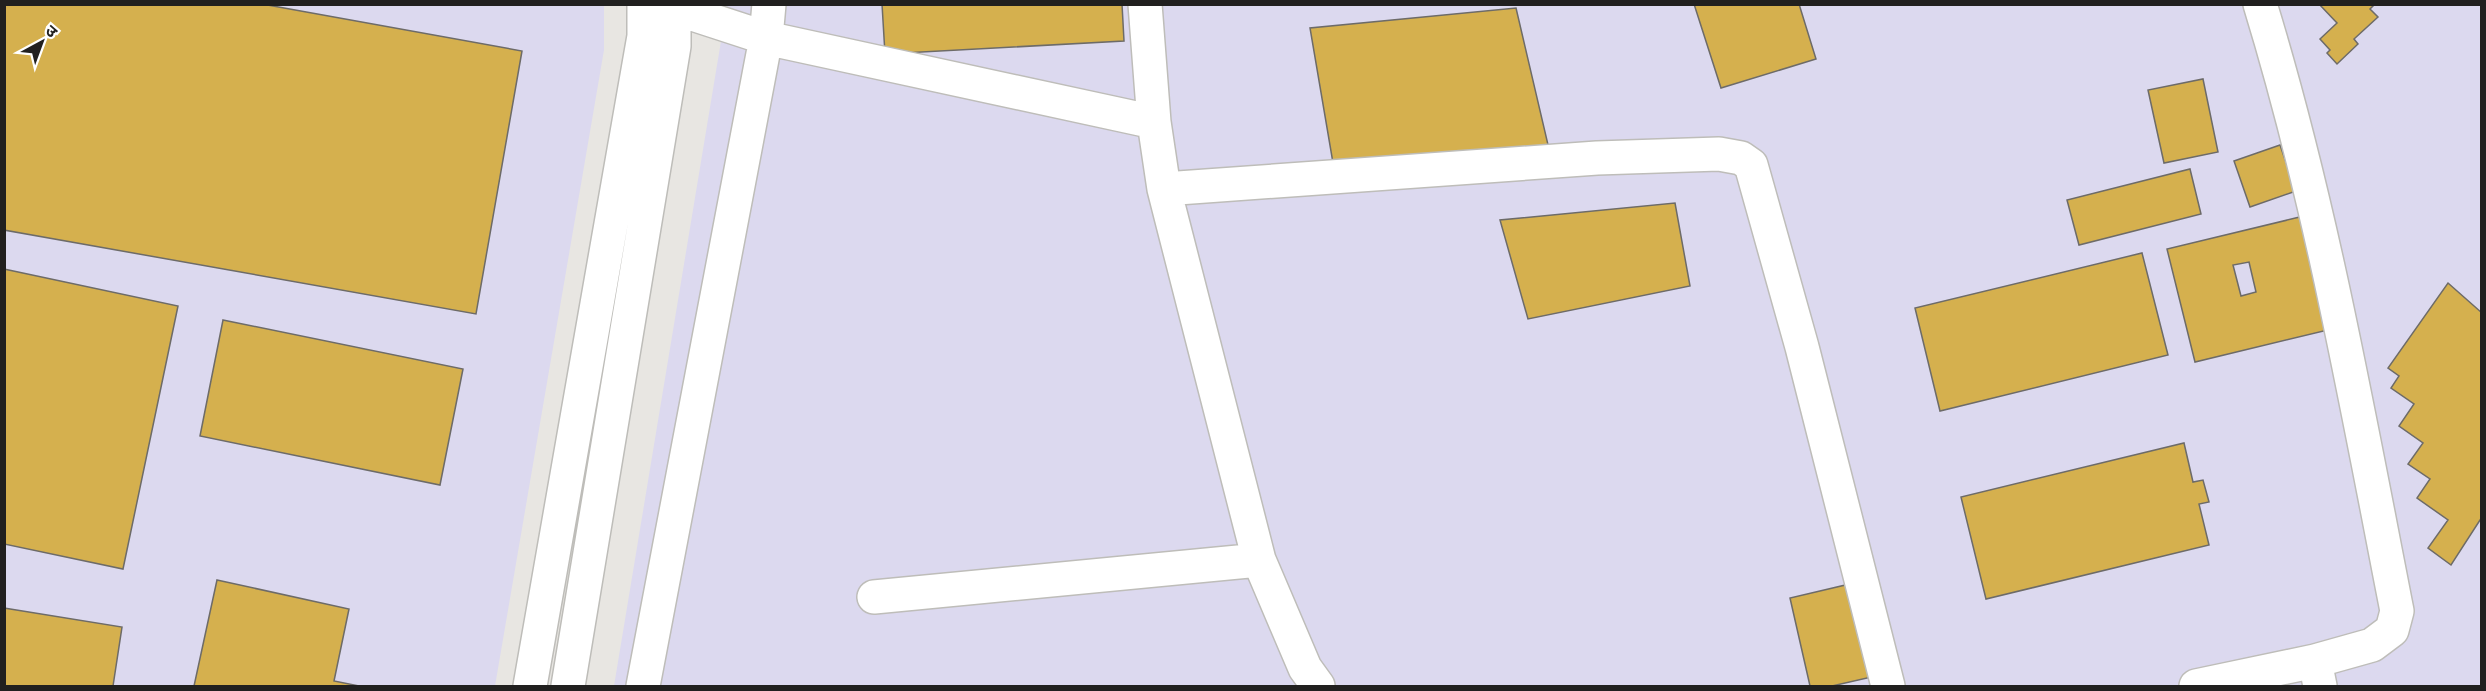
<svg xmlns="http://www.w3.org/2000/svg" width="2486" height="691" font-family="'Nunito Sans','Noto Sans Devanagari',sans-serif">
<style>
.industrial{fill:#dcd9ef}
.building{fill:#d5b04e;stroke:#6d6b68;stroke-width:1.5;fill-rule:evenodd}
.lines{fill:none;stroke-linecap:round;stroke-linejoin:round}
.minor-casing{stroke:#bebdb9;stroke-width:36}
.minor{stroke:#fff;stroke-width:33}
</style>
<rect width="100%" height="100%" fill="#e8e6e2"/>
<path class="industrial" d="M 4,5 L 604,5 L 604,50 L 495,686 L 5,686 Z
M 727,5 L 2481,5 L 2481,686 L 614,686 Z"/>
<path class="building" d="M 4,4 L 262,4 L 522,51 L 476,314 L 4,230 Z
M 882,4 L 1122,4 L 1124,41 L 885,54 Z
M 1694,4 L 1799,4 L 1816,59 L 1721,88 Z
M 2319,4 L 2375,4 L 2370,9 L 2378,17 L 2354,39 L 2358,44 L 2337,64 L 2327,53 L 2330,50 L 2320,39 L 2337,23 Z
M 1516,8 L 1549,149 L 1333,163 L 1310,28 Z
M 2203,79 L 2218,152 L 2164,163 L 2148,90 Z
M 2280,145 L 2296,191 L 2250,207 L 2234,161 Z
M 2190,169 L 2201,214 L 2079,245 L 2067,200 Z
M 1675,203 L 1690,286 L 1528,319 L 1500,220 Z
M 2304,216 L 2332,329 L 2195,362 L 2167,249 ZM 2249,262 L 2256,292 L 2241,296 L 2233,265 Z
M 2142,253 L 2168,355 L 1940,411 L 1915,308 Z
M 4,269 L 178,306 L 123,569 L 4,544 Z
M 2448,283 L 2482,313 L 2482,517 L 2451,565 L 2428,548 L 2448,520 L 2417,498 L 2430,479 L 2408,464 L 2423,443 L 2399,426 L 2414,404 L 2391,388 L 2399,376 L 2388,368 Z
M 223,320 L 463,369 L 440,485 L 200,436 Z
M 2184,443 L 2193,482 L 2203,480 L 2209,502 L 2199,504 L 2209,545 L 1986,599 L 1961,497 Z
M 217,580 L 349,609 L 334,681 L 359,686 L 194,686 Z
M 1854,583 L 1876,676 L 1832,686 L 1810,686 L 1790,598 Z
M 4,608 L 122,627 L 113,686 L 4,686 Z"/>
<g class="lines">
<defs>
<path id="minor" d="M 651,4 L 674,8 L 766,38 L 1154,122 L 1164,189 L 1259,560 L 1305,668 L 1318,686
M 1145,4 L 1154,122
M 2260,4 C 2321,203 2357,407 2397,611 L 2392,630 L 2372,645 L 2315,661 L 2320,686
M 1164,189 L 1597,158 L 1719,154 L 1741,158 L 1751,165 L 1802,347 L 1888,686
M 874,597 L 1259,560
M 530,686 L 644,36 L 644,4
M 568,686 L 674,46 L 674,4
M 643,686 L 766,38 L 769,4
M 2196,686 L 2315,661"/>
</defs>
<use href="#minor" class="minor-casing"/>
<use href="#minor" class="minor"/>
</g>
<rect width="2486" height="691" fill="none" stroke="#21201f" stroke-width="12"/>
<g transform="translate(42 42) rotate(41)" stroke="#ffffff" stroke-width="4.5" paint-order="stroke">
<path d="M0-4.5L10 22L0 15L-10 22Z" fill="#21201f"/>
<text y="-9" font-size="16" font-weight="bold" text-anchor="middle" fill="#21201f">उ</text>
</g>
</svg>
